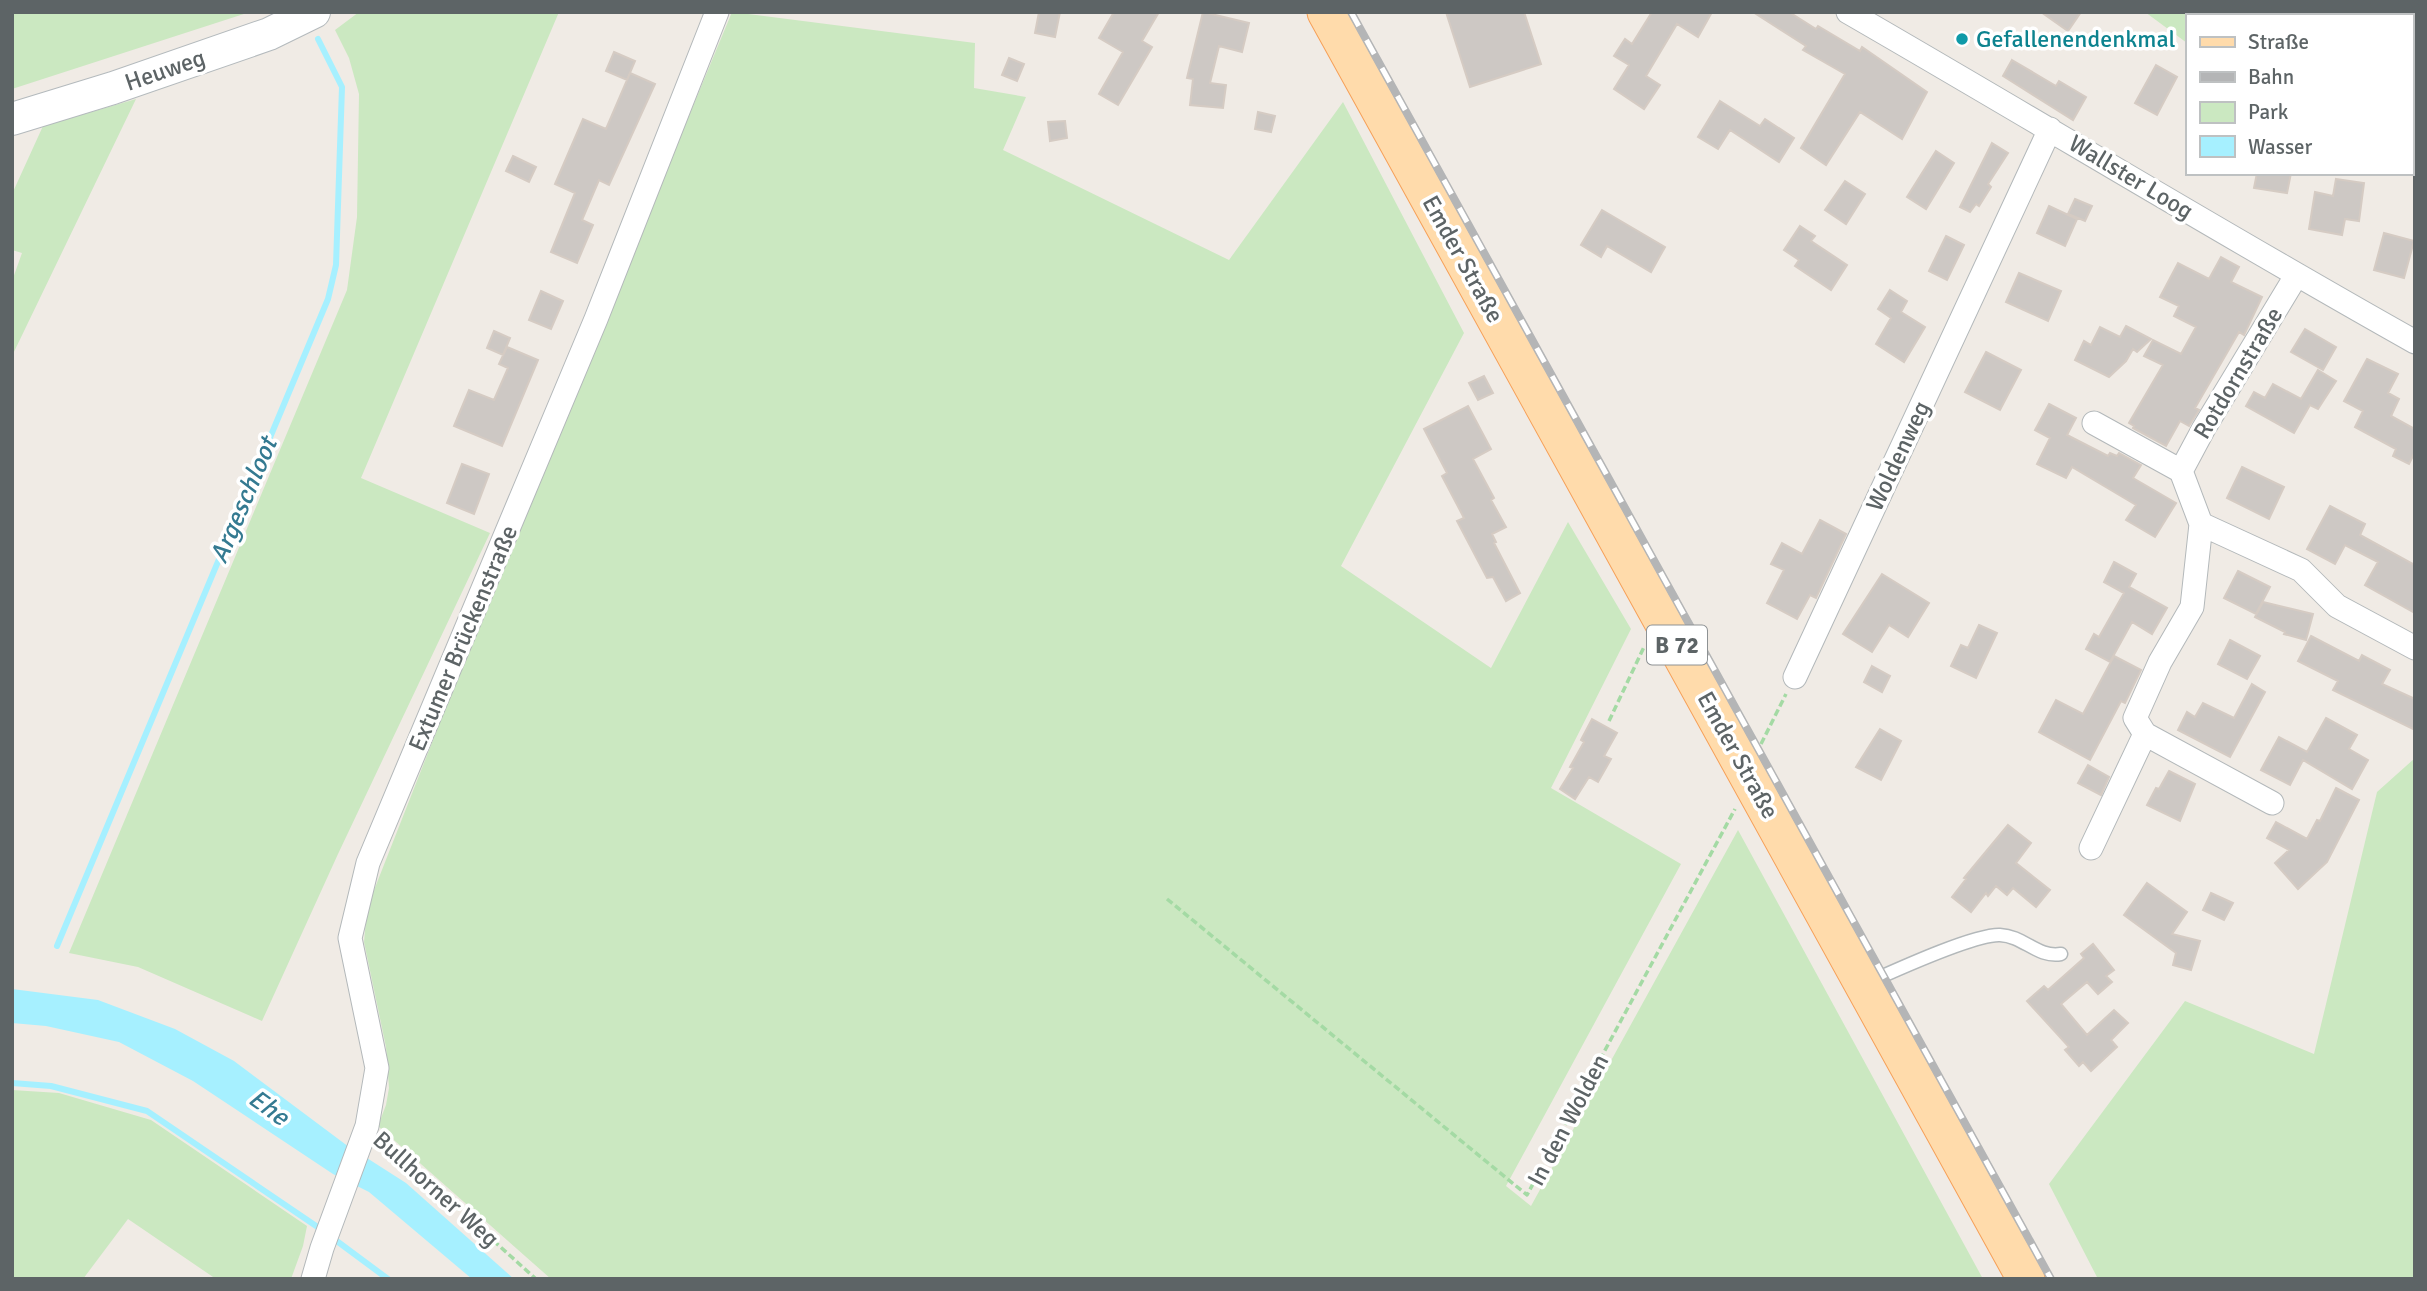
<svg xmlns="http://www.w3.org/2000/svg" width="2427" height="1291" font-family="Signika,sans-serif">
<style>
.green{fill:#cbe8c1}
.water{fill:#a6f0ff}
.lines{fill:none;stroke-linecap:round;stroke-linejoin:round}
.stream{stroke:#a6f0ff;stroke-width:6}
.building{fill:#cdc8c4;stroke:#d5cbc3;stroke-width:2}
.lane-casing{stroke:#b3b8ba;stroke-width:15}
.street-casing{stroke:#b3b8ba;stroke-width:25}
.secondary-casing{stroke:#b4babd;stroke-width:34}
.primary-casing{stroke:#f6a058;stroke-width:39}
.path{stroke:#a4daa4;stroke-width:3.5;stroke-dasharray:7 3.5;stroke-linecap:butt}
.lane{stroke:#fff;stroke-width:12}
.street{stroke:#fff;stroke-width:23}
.secondary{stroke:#fff;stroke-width:32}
.primary{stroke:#ffdbab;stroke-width:37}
.rail-casing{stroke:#b4b5b6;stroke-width:8}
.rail{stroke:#fff;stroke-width:5;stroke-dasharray:16;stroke-linecap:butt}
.culture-dot{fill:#0f9aa8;stroke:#fff;stroke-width:2.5}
.labels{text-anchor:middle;stroke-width:7;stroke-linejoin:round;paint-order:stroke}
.shield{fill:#fff;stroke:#8e9294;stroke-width:2}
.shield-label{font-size:23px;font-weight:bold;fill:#5d6466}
.culture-label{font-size:24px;fill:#0d838f;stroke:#fff;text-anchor:start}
.street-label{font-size:24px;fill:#5d6466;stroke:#fff}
.water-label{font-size:26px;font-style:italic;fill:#347a91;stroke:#fff}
</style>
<rect width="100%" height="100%" fill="#f0ebe5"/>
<path class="green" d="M 12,12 L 250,12 L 12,89 Z
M 359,12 L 559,12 L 361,478 L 490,533 L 338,854 L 262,1021 L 138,967 L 69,953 L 347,290 L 357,217 L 359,94 L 349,58 L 335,30 Z
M 732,12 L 975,43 L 974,88 L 1026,97 L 1003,150 L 1229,260 L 1343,102 L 1464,333 L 1341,566 L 1491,668 L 1568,522 L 1631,629 L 1551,788 L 1681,864 L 1506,1186 L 1531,1206 L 1738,830 L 1983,1279 L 551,1279 L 378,1126 L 386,1105 L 389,1088 L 386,1047 L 364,942 L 367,908 L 479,623 Z
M 2145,12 L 2408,12 L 2409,16 L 2187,16 L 2187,43 Z
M 136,99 L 12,356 L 12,281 L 22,253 L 12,250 L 12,194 L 43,126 Z
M 2415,758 L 2415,1279 L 2098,1279 L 2049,1184 L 2185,1001 L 2314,1054 L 2377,792 Z
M 12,1090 L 59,1093 L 151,1120 L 307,1226 L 303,1246 L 291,1279 L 216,1279 L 128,1219 L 83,1279 L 12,1279 Z"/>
<path class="water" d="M 12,989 L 98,1000 L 175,1029 L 234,1061 L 345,1144 L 406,1183 L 514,1279 L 472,1279 L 369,1192 L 333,1174 L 193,1081 L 119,1042 L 46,1026 L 12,1023 Z"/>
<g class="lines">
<path class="stream" d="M 57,946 L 328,299 L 336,265 L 342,87 L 318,39
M 12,1083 L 51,1086 L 147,1111 L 322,1230
M 330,1236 L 388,1279"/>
</g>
<path class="building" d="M 1039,12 L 1060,12 L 1055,37 L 1035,33 Z
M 1114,12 L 1159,12 L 1142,41 L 1152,47 L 1118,105 L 1099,94 L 1123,52 L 1099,38 Z
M 1203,12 L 1249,23 L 1242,52 L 1219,46 L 1210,83 L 1226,85 L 1223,108 L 1190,105 L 1193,79 L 1187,78 Z
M 1446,12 L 1524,12 L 1541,64 L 1470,87 Z
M 1652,12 L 1712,12 L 1698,37 L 1677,24 L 1646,76 L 1660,85 L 1644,109 L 1614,89 L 1629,65 L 1614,56 L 1625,39 L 1632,44 Z
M 1753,12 L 1789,12 L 1816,29 L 1818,26 L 1860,51 L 1862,47 L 1927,92 L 1902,139 L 1860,112 L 1826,165 L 1801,148 L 1845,74 L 1803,50 L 1806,46 Z
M 2041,12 L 2081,12 L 2068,31 Z
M 614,52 L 635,61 L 627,80 L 606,71 Z
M 1009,58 L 1024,64 L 1017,81 L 1002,75 Z
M 2012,60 L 2056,86 L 2059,81 L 2086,97 L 2073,120 L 2003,76 Z
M 2156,65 L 2177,77 L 2157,115 L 2135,103 Z
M 630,73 L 655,84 L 609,185 L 599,180 L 582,220 L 593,225 L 577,263 L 551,252 L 575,193 L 555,184 L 583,119 L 606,129 Z
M 1720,101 L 1760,126 L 1765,119 L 1794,138 L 1779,162 L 1730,130 L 1718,149 L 1698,137 Z
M 1258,112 L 1275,116 L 1271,132 L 1255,129 Z
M 1065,121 L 1067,138 L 1050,141 L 1048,122 Z
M 1992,143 L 2008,153 L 1988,184 L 1991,187 L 1979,206 L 1976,204 L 1970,212 L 1960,207 Z
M 1936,151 L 1954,163 L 1926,209 L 1907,197 Z
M 513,156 L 536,167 L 529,182 L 506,171 Z
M 2257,173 L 2291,173 L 2287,193 L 2254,188 Z
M 2336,179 L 2364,183 L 2359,221 L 2345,219 L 2342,235 L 2309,229 L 2315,192 L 2333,196 Z
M 1845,181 L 1865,194 L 1846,224 L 1825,210 Z
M 2075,199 L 2092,206 L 2085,221 L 2068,214 Z
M 2049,206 L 2077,219 L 2065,246 L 2037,233 Z
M 1602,210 L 1665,247 L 1651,272 L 1607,246 L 1601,257 L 1581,245 Z
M 1800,226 L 1815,236 L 1811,241 L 1847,265 L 1831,290 L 1795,266 L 1799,260 L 1784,250 Z
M 2384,233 L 2414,241 L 2404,278 L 2374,270 Z
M 1946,236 L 1964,245 L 1947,280 L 1929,271 Z
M 2221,257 L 2239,267 L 2231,282 L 2262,297 L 2244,335 L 2239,332 L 2195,408 L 2199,410 L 2189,426 L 2180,421 L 2166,446 L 2133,428 L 2134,426 L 2129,423 L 2163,365 L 2144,356 L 2153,340 L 2181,354 L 2196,327 L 2174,316 L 2179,306 L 2160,297 L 2178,263 L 2209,279 Z
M 2019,273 L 2061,291 L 2048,321 L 2006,302 Z
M 1890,290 L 1907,301 L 1901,312 L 1925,327 L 1904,362 L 1876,344 L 1891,318 L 1878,309 Z
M 541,291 L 563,301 L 551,329 L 529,320 Z
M 2126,326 L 2151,339 L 2137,352 L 2133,349 L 2126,361 L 2109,377 L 2075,360 L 2084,341 L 2091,345 L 2100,327 L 2120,337 Z
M 2305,329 L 2336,347 L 2323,370 L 2291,352 Z
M 494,331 L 510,338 L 503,355 L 487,348 Z
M 507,347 L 538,360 L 502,446 L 454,426 L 469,390 L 494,400 L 508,368 L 499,364 Z
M 1986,352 L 2021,370 L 2000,410 L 1965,392 Z
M 2367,359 L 2398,374 L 2388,393 L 2399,399 L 2391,416 L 2415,429 L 2415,452 L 2409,464 L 2393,456 L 2396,449 L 2355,427 L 2363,411 L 2344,401 Z
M 2318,370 L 2336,381 L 2318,409 L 2310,405 L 2294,433 L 2246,406 L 2254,392 L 2265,398 L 2273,384 L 2301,399 Z
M 1484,376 L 1493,393 L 1478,400 L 1469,383 Z
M 2049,404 L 2076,418 L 2067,435 L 2108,456 L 2110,453 L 2117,456 L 2119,453 L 2141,465 L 2133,478 L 2176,503 L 2155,537 L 2126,520 L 2136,505 L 2072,467 L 2066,478 L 2037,464 L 2050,438 L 2035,430 Z
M 1468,406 L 1491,449 L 1473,459 L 1494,498 L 1491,500 L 1506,527 L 1492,534 L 1496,542 L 1494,543 L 1520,593 L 1506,601 L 1493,577 L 1487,578 L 1457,521 L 1464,518 L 1442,476 L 1447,473 L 1424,429 Z
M 462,464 L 489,474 L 474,514 L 447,503 Z
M 2242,467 L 2284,487 L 2269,519 L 2227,498 Z
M 2330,506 L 2365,524 L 2360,535 L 2415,565 L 2415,613 L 2365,585 L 2378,562 L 2345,545 L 2335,564 L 2307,549 Z
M 1820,520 L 1846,534 L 1816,598 L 1810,595 L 1797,619 L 1767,603 L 1784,570 L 1771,564 L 1782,543 L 1802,554 Z
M 2114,562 L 2136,574 L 2129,587 L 2167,608 L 2152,634 L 2132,622 L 2110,662 L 2086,649 L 2094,634 L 2099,637 L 2124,593 L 2104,582 Z
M 2238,571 L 2270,587 L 2256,614 L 2224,598 Z
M 1882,574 L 1929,603 L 1908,637 L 1889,625 L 1872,652 L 1843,634 Z
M 2263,602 L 2313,614 L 2306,640 L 2284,634 L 2285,632 L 2255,617 Z
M 1979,625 L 1997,633 L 1976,678 L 1951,666 L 1961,645 L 1968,648 Z
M 2311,636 L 2359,661 L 2362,655 L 2390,670 L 2382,684 L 2415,699 L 2415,730 L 2333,690 L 2338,681 L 2298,661 Z
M 2230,640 L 2260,656 L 2247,679 L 2218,664 Z
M 2114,656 L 2141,670 L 2125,703 L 2121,701 L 2090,760 L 2039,732 L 2056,700 L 2083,714 Z
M 1872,666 L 1890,676 L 1882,692 L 1864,682 Z
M 2252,684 L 2265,692 L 2230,757 L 2178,730 L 2187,712 L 2195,717 L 2203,703 L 2234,718 Z
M 2326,718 L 2357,735 L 2349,749 L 2368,760 L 2352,789 L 2303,760 L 2290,785 L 2261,770 L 2279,737 L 2307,752 Z
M 1592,719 L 1617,733 L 1604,756 L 1611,759 L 1598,782 L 1589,777 L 1575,799 L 1560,789 L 1573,768 L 1570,767 L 1584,742 L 1581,740 Z
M 1880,729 L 1901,741 L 1881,780 L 1856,767 Z
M 2088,765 L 2109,777 L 2101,795 L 2078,783 Z
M 2169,771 L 2195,784 L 2180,821 L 2147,805 L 2156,788 L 2159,789 Z
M 2336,788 L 2359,800 L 2327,862 L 2298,889 L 2275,863 L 2289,850 L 2267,838 L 2276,822 L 2307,839 L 2317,820 L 2320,821 Z
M 2008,825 L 2031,843 L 2016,863 L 2050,890 L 2036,907 L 2013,888 L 2007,895 L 1996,886 L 1988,896 L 1986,893 L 1971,912 L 1952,897 L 1966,879 L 1964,878 Z
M 2147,883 L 2187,912 L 2172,934 L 2200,941 L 2191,970 L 2173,965 L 2176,953 L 2124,915 Z
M 2211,893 L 2233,903 L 2224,920 L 2203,910 Z
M 2093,944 L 2114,970 L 2106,976 L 2112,982 L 2098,994 L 2087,982 L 2061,1004 L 2087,1035 L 2114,1010 L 2128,1023 L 2111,1040 L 2117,1047 L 2091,1071 L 2083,1062 L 2079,1066 L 2065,1050 L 2069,1047 L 2027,1001 L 2044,986 L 2048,990 L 2084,958 L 2081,954 Z"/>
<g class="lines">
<defs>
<path id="lane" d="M 1867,983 C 1894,971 1974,934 2000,935 C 2024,936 2037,958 2061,954"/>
<path id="street" d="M 1848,12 C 2037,121 2224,235 2415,342
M 2094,423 L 2181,471
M 2201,524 L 2301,570 L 2337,606 L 2415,648
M 1795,677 L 2050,129
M 2145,734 L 2272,803
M 2091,848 L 2145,734 L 2135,718 L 2160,662 L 2192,607 L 2201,524 L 2181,471 L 2204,428 L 2296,276
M 313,1279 L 322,1248 L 367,1126 L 377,1068 L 350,938 L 368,863 L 596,319 L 717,12"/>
<path id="secondary" d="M 12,119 L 113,88 L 269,34 L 314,12"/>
<path id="primary" d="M 1326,12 L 2026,1279"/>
</defs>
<use href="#lane" class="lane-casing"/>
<use href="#street" class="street-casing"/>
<use href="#secondary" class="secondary-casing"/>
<use href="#primary" class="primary-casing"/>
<path class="path" d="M 2414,12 L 2415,15
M 1609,721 L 1644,647
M 1761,744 L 1786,694
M 1167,899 L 1527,1195 L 1735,809
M 384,1142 L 536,1279"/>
<use href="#lane" class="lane"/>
<use href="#street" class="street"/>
<use href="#secondary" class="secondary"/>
<use href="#primary" class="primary"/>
<defs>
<path id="rail" d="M 1351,12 L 2051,1279"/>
</defs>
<use href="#rail" class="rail-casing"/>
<use href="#rail" class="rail"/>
</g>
<circle class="culture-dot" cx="1962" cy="39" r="7"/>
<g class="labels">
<rect class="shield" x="1647" y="625.5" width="60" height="39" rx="5"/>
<g class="shield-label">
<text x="1677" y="653">B 72</text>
</g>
<g class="culture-label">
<text x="1976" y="47">Gefallenendenkmal</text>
</g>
<g class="street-label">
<text transform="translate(165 70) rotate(-19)" y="8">Heuweg</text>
<text transform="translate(2131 177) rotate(31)" y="8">Wallster Loog</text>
<text transform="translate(1463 259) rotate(61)" y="8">Emder Straße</text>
<text transform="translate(2238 373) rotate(-59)" y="8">Rotdornstraße</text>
<text transform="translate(1898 456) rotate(-65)" y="8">Woldenweg</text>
<text transform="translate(463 638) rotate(-67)" y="8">Extumer Brückenstraße</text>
<text transform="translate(1738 755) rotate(61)" y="8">Emder Straße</text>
<text transform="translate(1568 1120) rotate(-62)" y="8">In den Wolden</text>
<text transform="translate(436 1189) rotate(42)" y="8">Bullhorner Weg</text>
</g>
<g class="water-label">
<text transform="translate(243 500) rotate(-67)" y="9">Argeschloot</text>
<text transform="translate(269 1107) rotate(36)" y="9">Ehe</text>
</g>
</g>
<rect width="2427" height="1291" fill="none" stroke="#5d6466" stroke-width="28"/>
<rect x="2186" y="14" width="228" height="161" fill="#ffffff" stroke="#bec1c2" stroke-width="2"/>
<rect x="2200" y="37" width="35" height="10" fill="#ffdbab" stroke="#bec1c2" stroke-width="2"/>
<text x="2248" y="49" font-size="21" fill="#5d6466">Straße</text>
<rect x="2200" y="72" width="35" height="10" fill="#b4b5b6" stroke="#bec1c2" stroke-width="2"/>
<text x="2248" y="84" font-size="21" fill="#5d6466">Bahn</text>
<rect x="2200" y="102" width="35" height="21" fill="#cbe8c1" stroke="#bec1c2" stroke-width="2"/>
<text x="2248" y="119" font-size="21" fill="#5d6466">Park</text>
<rect x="2200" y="136" width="35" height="21" fill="#a6f0ff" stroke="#bec1c2" stroke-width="2"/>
<text x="2248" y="154" font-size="21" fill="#5d6466">Wasser</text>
</svg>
